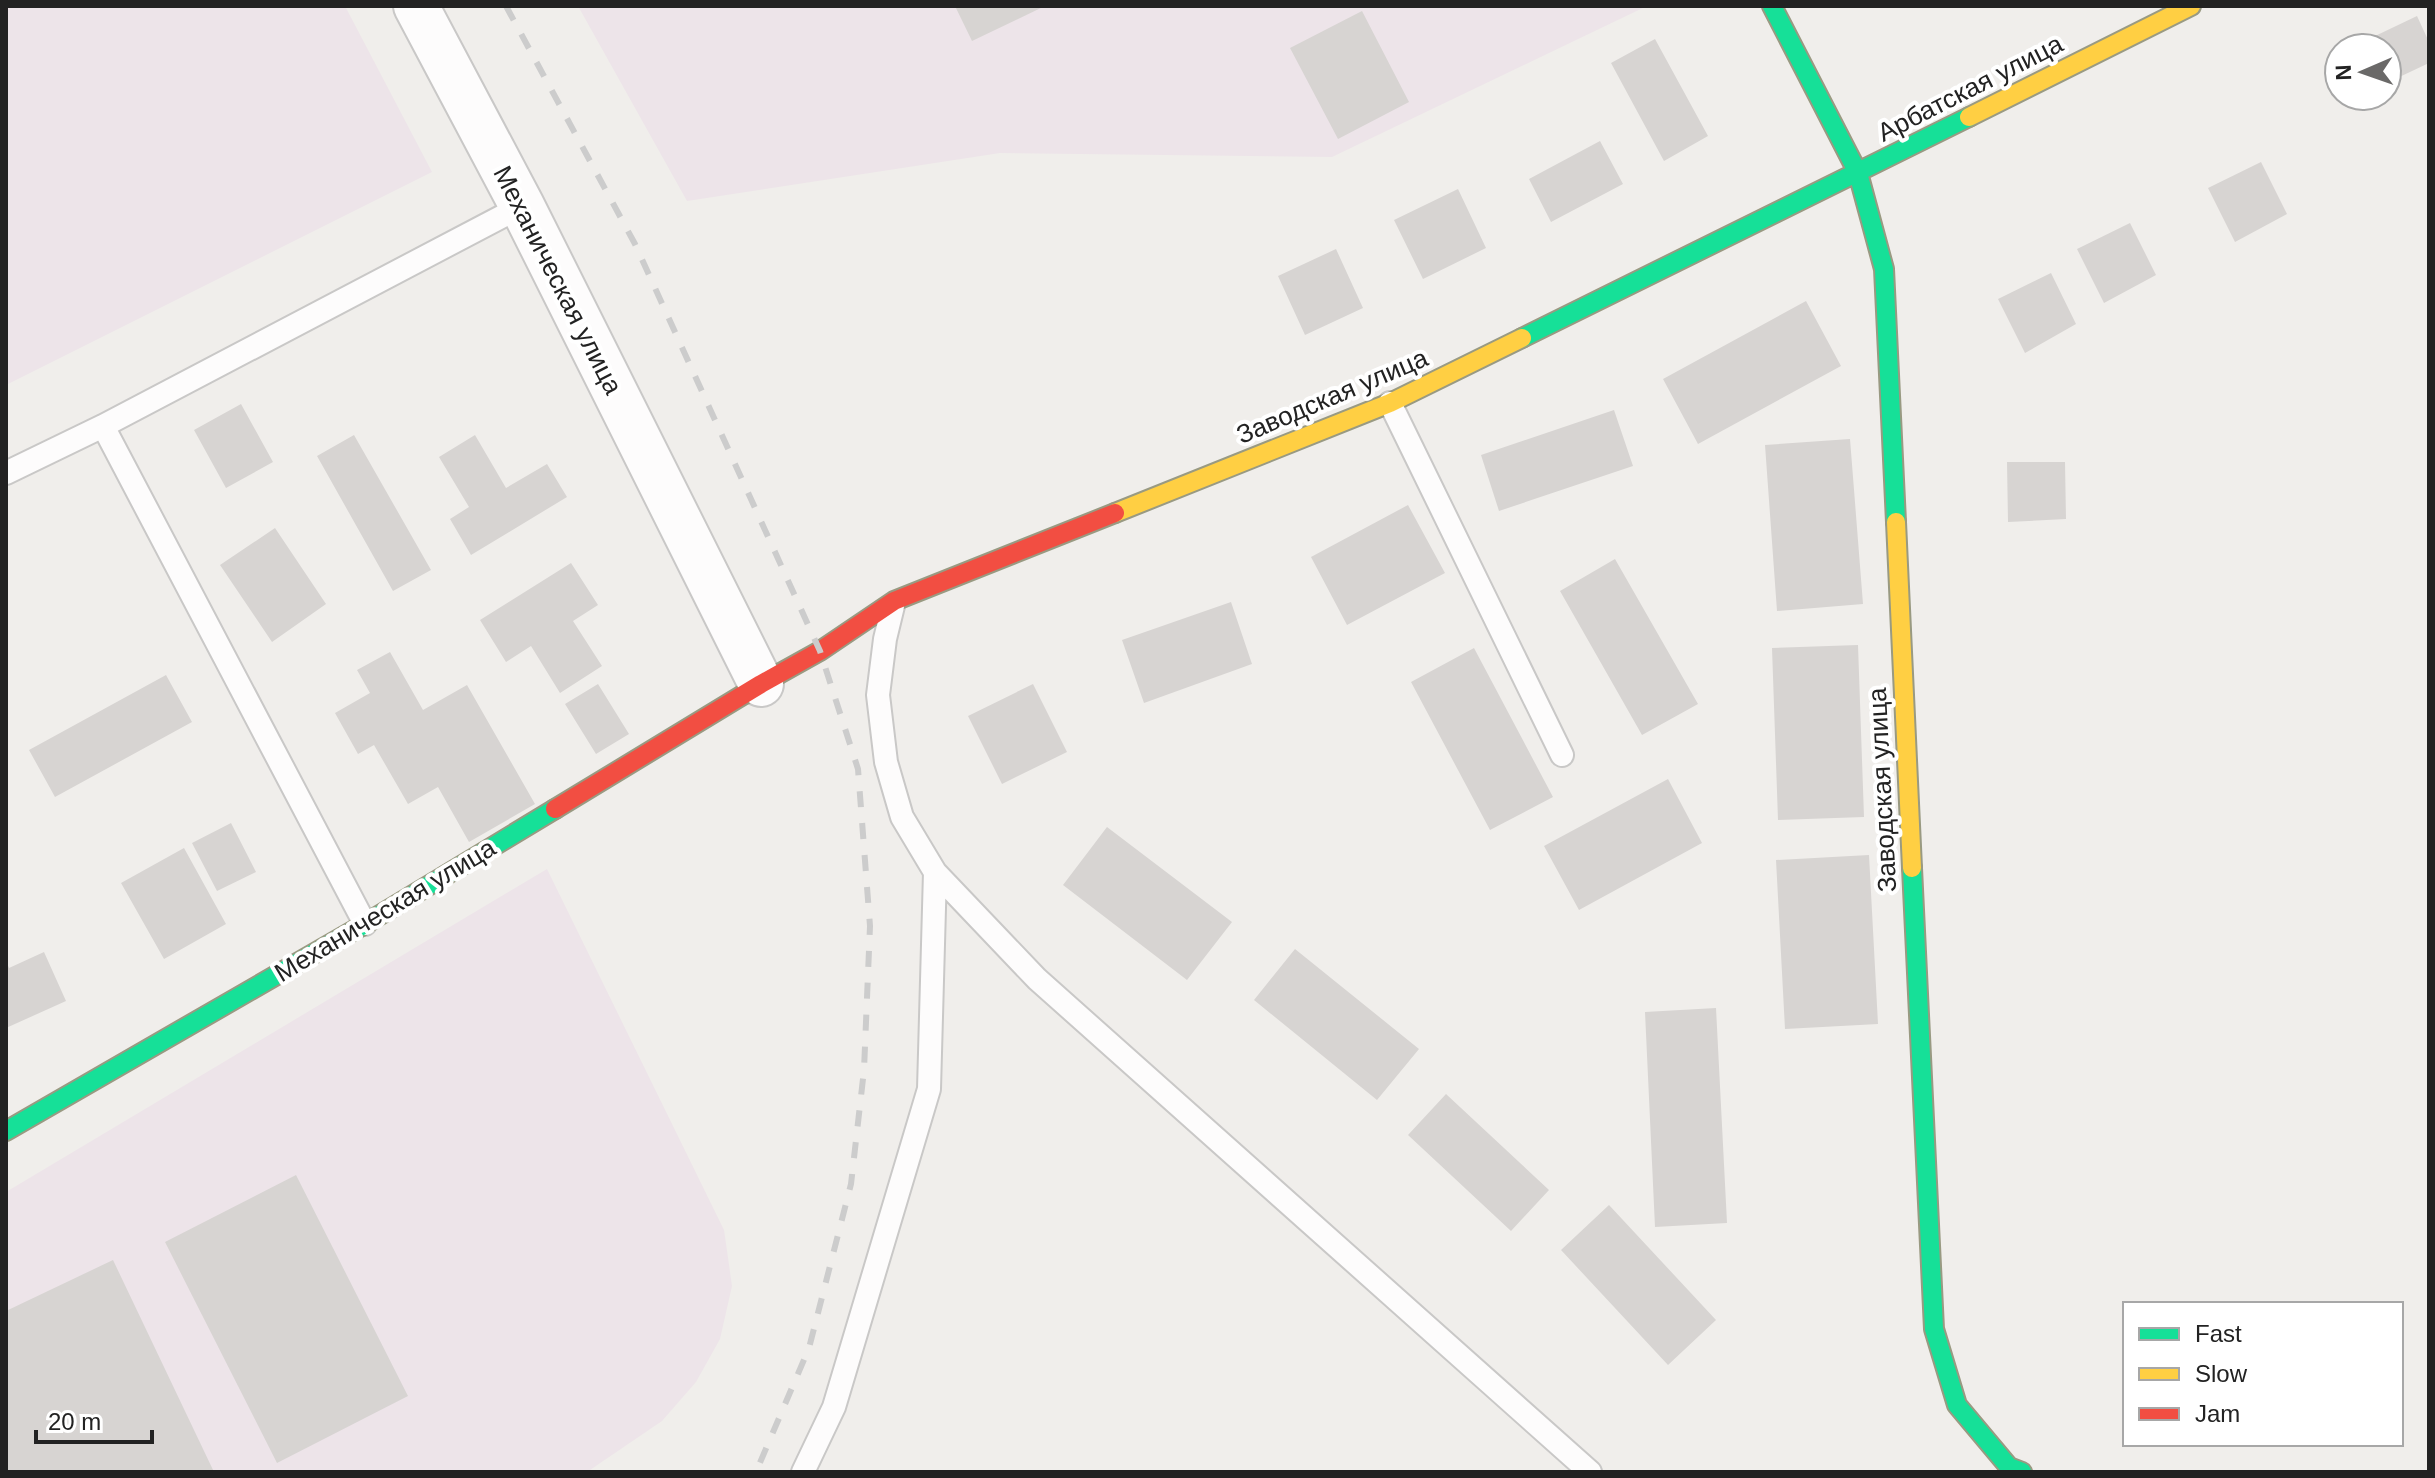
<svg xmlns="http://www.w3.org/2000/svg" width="2435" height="1478" font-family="Helvetica,sans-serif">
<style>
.industrial{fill:#ede4e9}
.building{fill:#d7d4d2}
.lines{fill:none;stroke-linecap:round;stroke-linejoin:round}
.lane-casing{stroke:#c9c8c7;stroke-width:26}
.street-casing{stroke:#c9c8c7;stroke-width:48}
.fast-casing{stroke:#999a82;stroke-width:22}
.slow-casing{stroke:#999a82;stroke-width:22}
.jam-casing{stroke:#999a82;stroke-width:22}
.lane{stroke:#fdfcfc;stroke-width:22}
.street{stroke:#fdfcfc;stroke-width:44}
.fast{stroke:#16e098;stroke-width:18}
.slow{stroke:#ffcf43;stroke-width:18}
.jam{stroke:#f24e42;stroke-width:18}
.rail{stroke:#ccc;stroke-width:6;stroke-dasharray:16 16;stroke-linecap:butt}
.labels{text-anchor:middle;stroke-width:8;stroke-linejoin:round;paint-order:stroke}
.street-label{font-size:26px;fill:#222;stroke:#fff}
</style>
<rect width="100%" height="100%" fill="#f0eeeb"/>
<path class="industrial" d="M 6,6 L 345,6 L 432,172 L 6,385 Z
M 578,6 L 1647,6 L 1332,157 L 1000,153 L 687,201 Z
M 547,869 L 724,1230 L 732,1286 L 720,1339 L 696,1382 L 662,1421 L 587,1472 L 6,1472 L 6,1192 Z"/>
<path class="building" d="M 955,6 L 1045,6 L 972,41 Z
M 1362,11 L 1409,102 L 1338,139 L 1290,48 Z
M 2417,16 L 2429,42 L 2429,63 L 2393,80 L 2387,67 L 2387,48 L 2378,48 L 2373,37 Z
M 1655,39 L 1708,136 L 1664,161 L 1611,63 Z
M 1600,141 L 1623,184 L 1551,222 L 1529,179 Z
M 2261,162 L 2287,214 L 2235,242 L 2208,188 Z
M 1458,189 L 1486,248 L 1423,279 L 1394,220 Z
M 2130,223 L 2156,275 L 2104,303 L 2077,249 Z
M 1336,249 L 1363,308 L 1305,335 L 1278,276 Z
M 2051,273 L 2076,324 L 2025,353 L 1998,299 Z
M 1806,301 L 1841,366 L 1698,444 L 1663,379 Z
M 241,404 L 273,462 L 226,488 L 194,430 Z
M 1614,410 L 1633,466 L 1499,511 L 1481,455 Z
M 354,435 L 431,570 L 393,591 L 317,456 Z
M 475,435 L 506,488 L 547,464 L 567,497 L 471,555 L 450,519 L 469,507 L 439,457 Z
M 1850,439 L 1863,604 L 1777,611 L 1765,445 Z
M 2007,462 L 2065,462 L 2066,519 L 2008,522 Z
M 1408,505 L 1445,573 L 1347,625 L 1311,557 Z
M 275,528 L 326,604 L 272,642 L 220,565 Z
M 1615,559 L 1698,704 L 1642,735 L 1560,591 Z
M 571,563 L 598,605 L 573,621 L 602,666 L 560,693 L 531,646 L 506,662 L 480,620 Z
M 1231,602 L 1252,664 L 1144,703 L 1122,640 Z
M 1858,645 L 1864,817 L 1778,820 L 1772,648 Z
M 1474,648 L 1553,797 L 1490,830 L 1411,682 Z
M 390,652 L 423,710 L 467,685 L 535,804 L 469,842 L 438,787 L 408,804 L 374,745 L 358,754 L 335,713 L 370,693 L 357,670 Z
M 166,675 L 192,722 L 55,797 L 29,750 Z
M 598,684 L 629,734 L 596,754 L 565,704 Z
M 1033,684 L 1067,752 L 1002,784 L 968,716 Z
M 1668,779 L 1702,843 L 1579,910 L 1544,846 Z
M 231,823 L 256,872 L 217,891 L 192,843 Z
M 1107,827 L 1232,922 L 1187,980 L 1063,885 Z
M 184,848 L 226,924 L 164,959 L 121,883 Z
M 1869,855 L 1878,1024 L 1785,1029 L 1776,860 Z
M 1295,949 L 1419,1049 L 1377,1100 L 1254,1000 Z
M 44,952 L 66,1001 L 6,1028 L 6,961 L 9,968 Z
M 1716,1008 L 1727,1223 L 1655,1227 L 1645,1012 Z
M 1446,1094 L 1549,1190 L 1511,1231 L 1408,1135 Z
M 296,1175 L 408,1396 L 277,1463 L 165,1242 Z
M 1609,1205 L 1716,1320 L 1668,1365 L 1561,1250 Z
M 113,1260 L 214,1472 L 6,1472 L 6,1311 Z"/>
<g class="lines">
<defs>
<path id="lane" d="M 1390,403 L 1562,755
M 103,426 L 365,924
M 6,473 L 103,426 L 522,206
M 893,606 L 885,639 L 878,695 L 886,762 L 902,817 L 935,872 L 1037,979 L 1590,1472
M 803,1472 L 834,1407 L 929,1089 L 935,872"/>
<path id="street" d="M 416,6 L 522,206 L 761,684"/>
<path id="fast" d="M 1772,6 L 1858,173 L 1884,269 L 1896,522
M 1522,338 L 1969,117
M 1912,868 L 1934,1329 L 1957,1405 L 2009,1467 L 2022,1472
M 6,1131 L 365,924 L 555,809"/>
<path id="slow" d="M 1969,117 L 2191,6
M 1115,513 L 1390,403 L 1522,338
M 1896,522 L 1912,868"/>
<path id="jam" d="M 555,809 L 761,684 L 820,651 L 894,601 L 1115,513"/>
</defs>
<use href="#lane" class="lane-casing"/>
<use href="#street" class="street-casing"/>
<use href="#fast" class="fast-casing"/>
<use href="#slow" class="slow-casing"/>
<use href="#jam" class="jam-casing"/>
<use href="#lane" class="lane"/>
<use href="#street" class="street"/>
<use href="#fast" class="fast"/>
<use href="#slow" class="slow"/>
<use href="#jam" class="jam"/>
<path class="rail" d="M 506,6 L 635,244 L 820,651 L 858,769 L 870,926 L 864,1070 L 851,1184 L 809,1348 L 756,1472"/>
</g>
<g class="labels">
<g class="street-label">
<text transform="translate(1970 88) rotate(-27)" y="9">Арбатская улица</text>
<text transform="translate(558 280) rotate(63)" y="9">Механическая улица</text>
<text transform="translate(1332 396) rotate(-23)" y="9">Заводская улица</text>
<text transform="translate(1882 790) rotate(-93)" y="9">Заводская улица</text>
<text transform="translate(385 910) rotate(-31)" y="9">Механическая улица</text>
</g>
</g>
<rect width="2435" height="1478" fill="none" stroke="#222222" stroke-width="16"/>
<rect x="2123" y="1302" width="280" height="144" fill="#ffffff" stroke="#a7a7a7" stroke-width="2"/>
<rect x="2139" y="1328" width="40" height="12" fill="#16e098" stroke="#a7a7a7" stroke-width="2"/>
<text x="2195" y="1342" font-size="24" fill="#222222">Fast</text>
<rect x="2139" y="1368" width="40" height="12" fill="#ffcf43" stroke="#a7a7a7" stroke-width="2"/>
<text x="2195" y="1382" font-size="24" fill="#222222">Slow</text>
<rect x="2139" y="1408" width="40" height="12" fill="#f24e42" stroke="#a7a7a7" stroke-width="2"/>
<text x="2195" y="1422" font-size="24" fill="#222222">Jam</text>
<g transform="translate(2363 72) rotate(268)"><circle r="38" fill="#ffffff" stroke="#a7a7a7" stroke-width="2"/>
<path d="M0-6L14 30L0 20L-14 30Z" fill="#6a6968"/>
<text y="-12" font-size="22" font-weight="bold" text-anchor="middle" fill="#222222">N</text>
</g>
<path d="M36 1430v12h116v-12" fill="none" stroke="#222222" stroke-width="4"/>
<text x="48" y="1430" font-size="24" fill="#222222" stroke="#ffffff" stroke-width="6" paint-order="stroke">20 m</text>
</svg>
